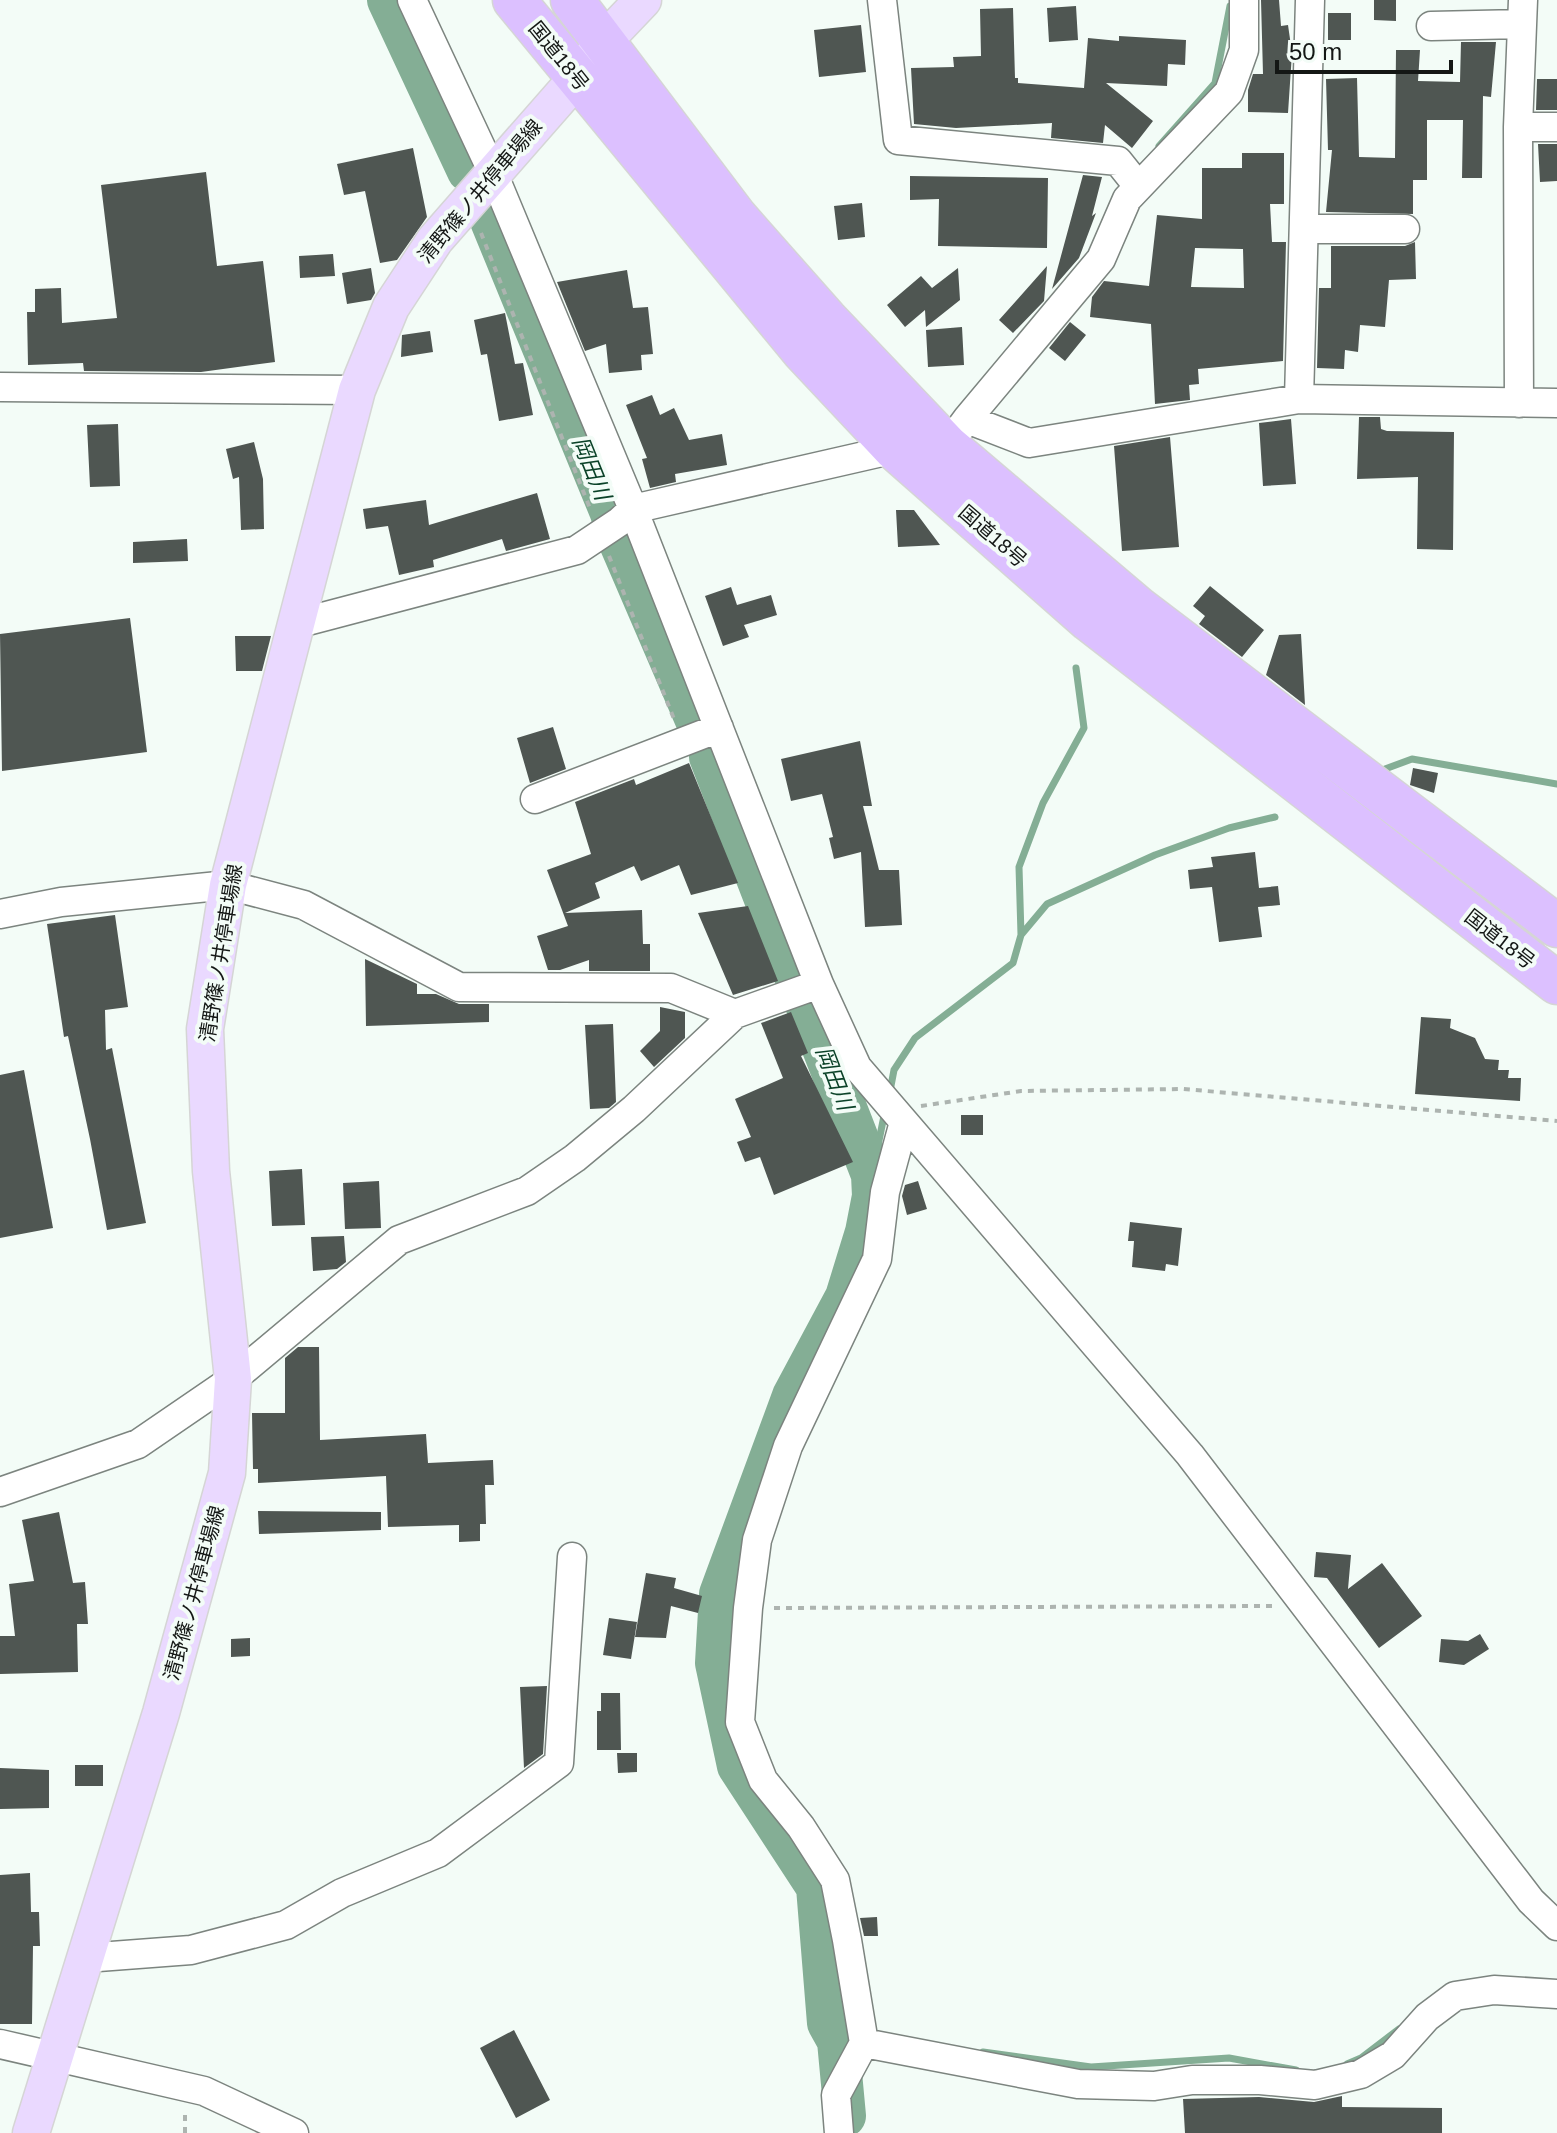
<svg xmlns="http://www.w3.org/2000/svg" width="1557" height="2133" font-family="Helvetica,'Noto Sans JP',sans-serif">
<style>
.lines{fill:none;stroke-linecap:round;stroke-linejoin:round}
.stream{stroke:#84ae95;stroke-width:7}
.river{stroke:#84ae95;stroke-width:42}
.building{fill:#4f5652;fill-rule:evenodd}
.minor-casing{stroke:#7c847f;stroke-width:31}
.major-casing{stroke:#d5d5d5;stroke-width:39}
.highway-casing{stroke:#d5d5d5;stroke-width:45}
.path{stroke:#adb4b0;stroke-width:4;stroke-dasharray:6 6;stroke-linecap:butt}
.minor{stroke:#fff;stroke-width:28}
.major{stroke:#ead9ff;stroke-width:36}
.highway{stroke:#dcc0ff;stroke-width:42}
.labels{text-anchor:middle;stroke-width:8;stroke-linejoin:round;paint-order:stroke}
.street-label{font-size:20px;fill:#141715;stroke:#f3fcf7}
.water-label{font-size:22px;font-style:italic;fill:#0b4228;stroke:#f3fcf7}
</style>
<rect width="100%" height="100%" fill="#f3fcf7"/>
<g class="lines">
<path class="stream" d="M 1159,146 L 1215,83 L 1230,6
M 1385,769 L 1412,759 L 1557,784
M 1021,935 L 1019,867 L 1043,803 L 1084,728 L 1076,668
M 890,1091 L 894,1070 L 915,1038 L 1013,963 L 1021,935 L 1047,904 L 1155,855 L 1229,828 L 1275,817
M 872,1175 L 885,1111
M 983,2052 L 1091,2067 L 1229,2058 L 1296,2070
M 1347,2064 L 1361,2058 L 1399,2029"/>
<path class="river" d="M 388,0 L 468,171
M 489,216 L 611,513 L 616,534 L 696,720
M 710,757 L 872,1175 L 873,1196 L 866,1232 L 846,1297 L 793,1396 L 720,1594 L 716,1663 L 738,1766 L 817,1887 L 828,2023 L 838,2041 L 845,2116"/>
</g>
<path class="building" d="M 1261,0 L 1279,0 L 1281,26 L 1288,25 L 1292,53 L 1288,113 L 1248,112 L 1248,90 L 1253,74 L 1263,74 Z
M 1374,0 L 1396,0 L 1396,21 L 1374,20 Z
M 1076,6 L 1078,40 L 1049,42 L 1047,8 Z
M 1013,8 L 1015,78 L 1018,78 L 1018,83 L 1084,88 L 1088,38 L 1119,41 L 1119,36 L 1186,40 L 1185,65 L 1168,64 L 1167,86 L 1106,83 L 1153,121 L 1132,148 L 1105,125 L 1103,143 L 1051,138 L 1052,123 L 956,128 L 914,124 L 911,68 L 954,67 L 953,57 L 981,56 L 980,9 Z
M 1328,13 L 1351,13 L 1351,40 L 1328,40 Z
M 861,25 L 866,72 L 819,77 L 814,30 Z
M 1461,42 L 1496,42 L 1491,97 L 1483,96 L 1482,178 L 1462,178 L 1463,120 L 1427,120 L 1427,180 L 1413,180 L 1413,214 L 1326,212 L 1332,150 L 1328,150 L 1326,79 L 1357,78 L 1359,157 L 1395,158 L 1396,50 L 1420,50 L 1418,81 L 1460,82 Z
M 1537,79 L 1557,79 L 1557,110 L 1536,110 Z
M 1538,144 L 1557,144 L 1557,181 L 1540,182 Z
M 413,148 L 427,217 L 397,260 L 380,263 L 365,191 L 344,195 L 337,164 Z
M 1242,153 L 1284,153 L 1284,204 L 1270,204 L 1272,242 L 1286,242 L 1283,361 L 1198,369 L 1199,384 L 1189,385 L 1190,400 L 1155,404 L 1151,324 L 1090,317 L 1092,297 L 1104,281 L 1149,286 L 1157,215 L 1202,219 L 1202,168 L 1242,168 ZM 1195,248 L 1243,249 L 1244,288 L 1191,287 Z
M 206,172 L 217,266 L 263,261 L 275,362 L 201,372 L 84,371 L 83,363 L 28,365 L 27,312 L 35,312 L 35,289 L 61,288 L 62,323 L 117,318 L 101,185 Z
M 1083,175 L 1102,177 L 1092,216 L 1096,213 L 1079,258 L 1052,289 Z
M 910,176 L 1048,178 L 1047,248 L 938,246 L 939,199 L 910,200 Z
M 862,203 L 865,237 L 838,240 L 834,206 Z
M 1415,242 L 1416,279 L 1389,280 L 1385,327 L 1360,325 L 1358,352 L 1345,350 L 1344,369 L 1317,368 L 1319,288 L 1331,288 L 1331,246 L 1405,246 Z
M 333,254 L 335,276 L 300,278 L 299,256 Z
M 1047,266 L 1044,301 L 1013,333 L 999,320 Z
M 371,268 L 375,293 L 371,300 L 347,304 L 342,273 Z
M 958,268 L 960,300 L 926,327 L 925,310 L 905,327 L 887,305 L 921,276 L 932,288 Z
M 627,270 L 633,308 L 648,307 L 653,354 L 641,355 L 642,370 L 609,373 L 606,344 L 585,351 L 557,282 Z
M 505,313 L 515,364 L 523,363 L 533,415 L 499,421 L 487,354 L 481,355 L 474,320 Z
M 1070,322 L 1086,335 L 1065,361 L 1049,348 Z
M 962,327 L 964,365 L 928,367 L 926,330 Z
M 430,331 L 433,352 L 401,357 L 402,335 Z
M 652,395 L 660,415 L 674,408 L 689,440 L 722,434 L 727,465 L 675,474 L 676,482 L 650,488 L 642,459 L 647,458 L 626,405 Z
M 1359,417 L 1380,417 L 1381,429 L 1387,431 L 1454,432 L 1453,550 L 1417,549 L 1418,477 L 1357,479 Z
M 1291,419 L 1296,484 L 1263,486 L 1259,423 Z
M 118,424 L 120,486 L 90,487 L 87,425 Z
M 1170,437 L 1179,547 L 1122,551 L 1114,446 Z
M 254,442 L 263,479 L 264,529 L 241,530 L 239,477 L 233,479 L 226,449 Z
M 537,493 L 550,539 L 506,551 L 502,539 L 433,560 L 434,567 L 399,575 L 388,526 L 366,529 L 363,509 L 426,500 L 429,525 Z
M 896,510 L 914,510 L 940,545 L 898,547 Z
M 187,539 L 188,561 L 133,563 L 133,542 Z
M 1210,586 L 1264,630 L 1242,657 L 1199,624 L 1205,616 L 1193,606 Z
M 731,587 L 737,605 L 771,595 L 777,615 L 744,625 L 749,637 L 723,646 L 705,596 Z
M 130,618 L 147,752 L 2,771 L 0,634 Z
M 1301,634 L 1305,705 L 1266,675 L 1279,635 Z
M 235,636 L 271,636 L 262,671 L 236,671 Z
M 553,727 L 566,769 L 530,783 L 517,738 Z
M 860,741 L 872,806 L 863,806 L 879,870 L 899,870 L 902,925 L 865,927 L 861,852 L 834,859 L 829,838 L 833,837 L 822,794 L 791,801 L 781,759 Z
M 689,763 L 738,883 L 691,895 L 679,865 L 641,881 L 634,866 L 595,883 L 600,898 L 565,913 L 642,910 L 643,944 L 650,944 L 650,971 L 589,971 L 589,960 L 560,970 L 548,970 L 537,936 L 568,926 L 547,870 L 591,854 L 575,802 L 634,779 L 636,785 Z
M 1413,768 L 1438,773 L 1434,793 L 1410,785 Z
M 1255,852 L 1259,888 L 1278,886 L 1280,905 L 1258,907 L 1262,937 L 1219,942 L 1212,887 L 1190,889 L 1188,870 L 1213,867 L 1211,857 Z
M 748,906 L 778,981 L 733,995 L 698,913 Z
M 115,915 L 128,1007 L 105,1010 L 106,1050 L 112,1048 L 146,1223 L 107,1230 L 90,1139 L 68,1036 L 64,1037 L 47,924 Z
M 365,959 L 417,984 L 417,994 L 436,994 L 459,1004 L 489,1004 L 489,1022 L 366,1026 Z
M 660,1007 L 685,1012 L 685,1038 L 654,1067 L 640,1051 L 660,1031 Z
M 791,1012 L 808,1053 L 801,1056 L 853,1162 L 774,1195 L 760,1157 L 745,1162 L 737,1142 L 751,1137 L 735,1099 L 783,1078 L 761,1023 Z
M 1421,1017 L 1451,1019 L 1450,1028 L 1475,1038 L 1485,1059 L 1499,1060 L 1498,1070 L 1509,1070 L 1508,1078 L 1521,1078 L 1520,1101 L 1415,1094 Z
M 613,1024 L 616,1102 L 609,1108 L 590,1109 L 585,1025 Z
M 24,1070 L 53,1228 L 0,1238 L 0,1075 Z
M 961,1115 L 983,1115 L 983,1135 L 961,1135 Z
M 302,1169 L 305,1225 L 272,1226 L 269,1171 Z
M 379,1181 L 381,1228 L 345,1229 L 343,1183 Z
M 918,1181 L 927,1209 L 907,1215 L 902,1196 L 905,1185 Z
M 1130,1222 L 1182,1228 L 1178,1266 L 1166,1264 L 1165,1271 L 1132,1267 L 1134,1241 L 1128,1241 Z
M 344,1236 L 346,1262 L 337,1269 L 313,1271 L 311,1237 Z
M 298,1347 L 319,1347 L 320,1440 L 426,1434 L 428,1463 L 493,1460 L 494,1485 L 485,1485 L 486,1524 L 480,1524 L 480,1541 L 459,1542 L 459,1525 L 388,1527 L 386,1476 L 258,1483 L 258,1469 L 253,1469 L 252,1413 L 285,1413 L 285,1358 Z
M 258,1511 L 381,1512 L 381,1530 L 259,1534 Z
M 59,1512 L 73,1583 L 85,1582 L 88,1624 L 77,1624 L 78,1672 L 0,1674 L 0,1636 L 15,1636 L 9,1584 L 34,1581 L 22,1520 Z
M 1316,1552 L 1351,1555 L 1348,1589 L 1382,1563 L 1422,1616 L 1379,1648 L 1327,1578 L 1314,1577 Z
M 646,1573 L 676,1578 L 674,1588 L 702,1596 L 698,1613 L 671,1606 L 666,1638 L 635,1637 Z
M 609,1618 L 637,1622 L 631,1659 L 603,1655 Z
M 1480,1634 L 1489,1649 L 1464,1665 L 1439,1662 L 1441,1639 L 1468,1641 Z
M 250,1638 L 250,1656 L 231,1657 L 231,1639 Z
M 547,1686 L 543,1754 L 524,1768 L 520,1687 Z
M 601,1693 L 620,1693 L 621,1750 L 597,1750 L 597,1711 L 601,1711 Z
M 617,1753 L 637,1753 L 637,1772 L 618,1773 Z
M 75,1765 L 103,1765 L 103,1786 L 75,1786 Z
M 0,1768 L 49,1770 L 49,1808 L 0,1809 Z
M 30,1873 L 31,1912 L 39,1912 L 40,1946 L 33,1946 L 32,2024 L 0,2024 L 0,1875 Z
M 877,1917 L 878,1936 L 864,1936 L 860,1918 Z
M 514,2030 L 550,2100 L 516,2118 L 480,2048 Z
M 1342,2096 L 1342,2107 L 1442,2108 L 1442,2133 L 1185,2133 L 1183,2099 L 1259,2097 L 1314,2102 Z"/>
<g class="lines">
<defs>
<path id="minor" d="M 412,0 L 493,173 L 633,509 L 819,984 L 857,1067 L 1190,1455 L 1531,1901 L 1557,1926
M 882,0 L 898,140 L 1118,161 L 1138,186
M 1431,26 L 1522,24
M 1518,127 L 1557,127
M 1304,229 L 1405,229
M 0,387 L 357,390
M 1299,399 L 1310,0
M 1519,403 L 1518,127 L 1523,0
M 967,419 L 1101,259 L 1127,199 L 1229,92 L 1244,50 L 1244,0
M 947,446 L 967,419 L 1029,443 L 1299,399 L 1557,403
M 296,624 L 577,550 L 619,522 L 633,509 L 895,449
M 535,799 L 719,728
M 0,914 L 61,902 L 228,885 L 304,905 L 459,987 L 671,988 L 735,1014
M 0,1492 L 138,1444 L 233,1379 L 399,1240 L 527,1191 L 575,1158 L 634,1109 L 735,1014 L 819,984
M 85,1958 L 191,1950 L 286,1925 L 342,1893 L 438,1853 L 559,1763 L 572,1557
M 864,2043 L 1078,2084 L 1154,2086 L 1192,2080 L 1260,2080 L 1315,2085 L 1361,2074 L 1393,2055 L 1427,2017 L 1455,1996 L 1494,1990 L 1557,1994
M 0,2044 L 204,2091 L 294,2133
M 839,2133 L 836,2095 L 864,2043 L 847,1940 L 835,1880 L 801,1827 L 763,1780 L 740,1722 L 748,1608 L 757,1540 L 788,1446 L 877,1259 L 885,1192 L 904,1122"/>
<path id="major" d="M 31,2133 L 161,1713 L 227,1473 L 233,1379 L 211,1171 L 205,1029 L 228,885 L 357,390 L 391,307 L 435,240 L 577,78 L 603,42 L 643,0"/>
<path id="highway" d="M 514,0 L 802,350 L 895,449 L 1089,620 L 1557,983
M 572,0 L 736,217 L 826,319 L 947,446 L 1138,608 L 1557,926"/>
</defs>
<use href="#minor" class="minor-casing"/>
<use href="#major" class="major-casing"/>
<use href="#highway" class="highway-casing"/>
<path class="path" d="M 481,233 L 591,511
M 609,556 L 674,719
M 921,1106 L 1021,1091 L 1183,1089 L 1557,1121
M 774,1608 L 1273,1606
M 185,2133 L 185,2112"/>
<use href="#minor" class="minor"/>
<use href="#major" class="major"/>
<use href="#highway" class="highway"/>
</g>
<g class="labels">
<g class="street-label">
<text transform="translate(559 56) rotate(51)" y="7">国道18号</text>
<text transform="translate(480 191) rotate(-50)" y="7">清野篠ノ井停車場線</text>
<text transform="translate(993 536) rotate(41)" y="7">国道18号</text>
<text transform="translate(1500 939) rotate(38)" y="7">国道18号</text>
<text transform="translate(221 953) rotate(-81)" y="7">清野篠ノ井停車場線</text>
<text transform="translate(194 1593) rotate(-75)" y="7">清野篠ノ井停車場線</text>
</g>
<g class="water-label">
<text transform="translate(592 468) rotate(68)" y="8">岡田川</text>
<text transform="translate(835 1078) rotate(69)" y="8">岡田川</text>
</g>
</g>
<path d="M1277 60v12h174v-12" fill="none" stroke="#141715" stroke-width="4"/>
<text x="1289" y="60" font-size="24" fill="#141715" stroke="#f3fcf7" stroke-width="6" paint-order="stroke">50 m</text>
</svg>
